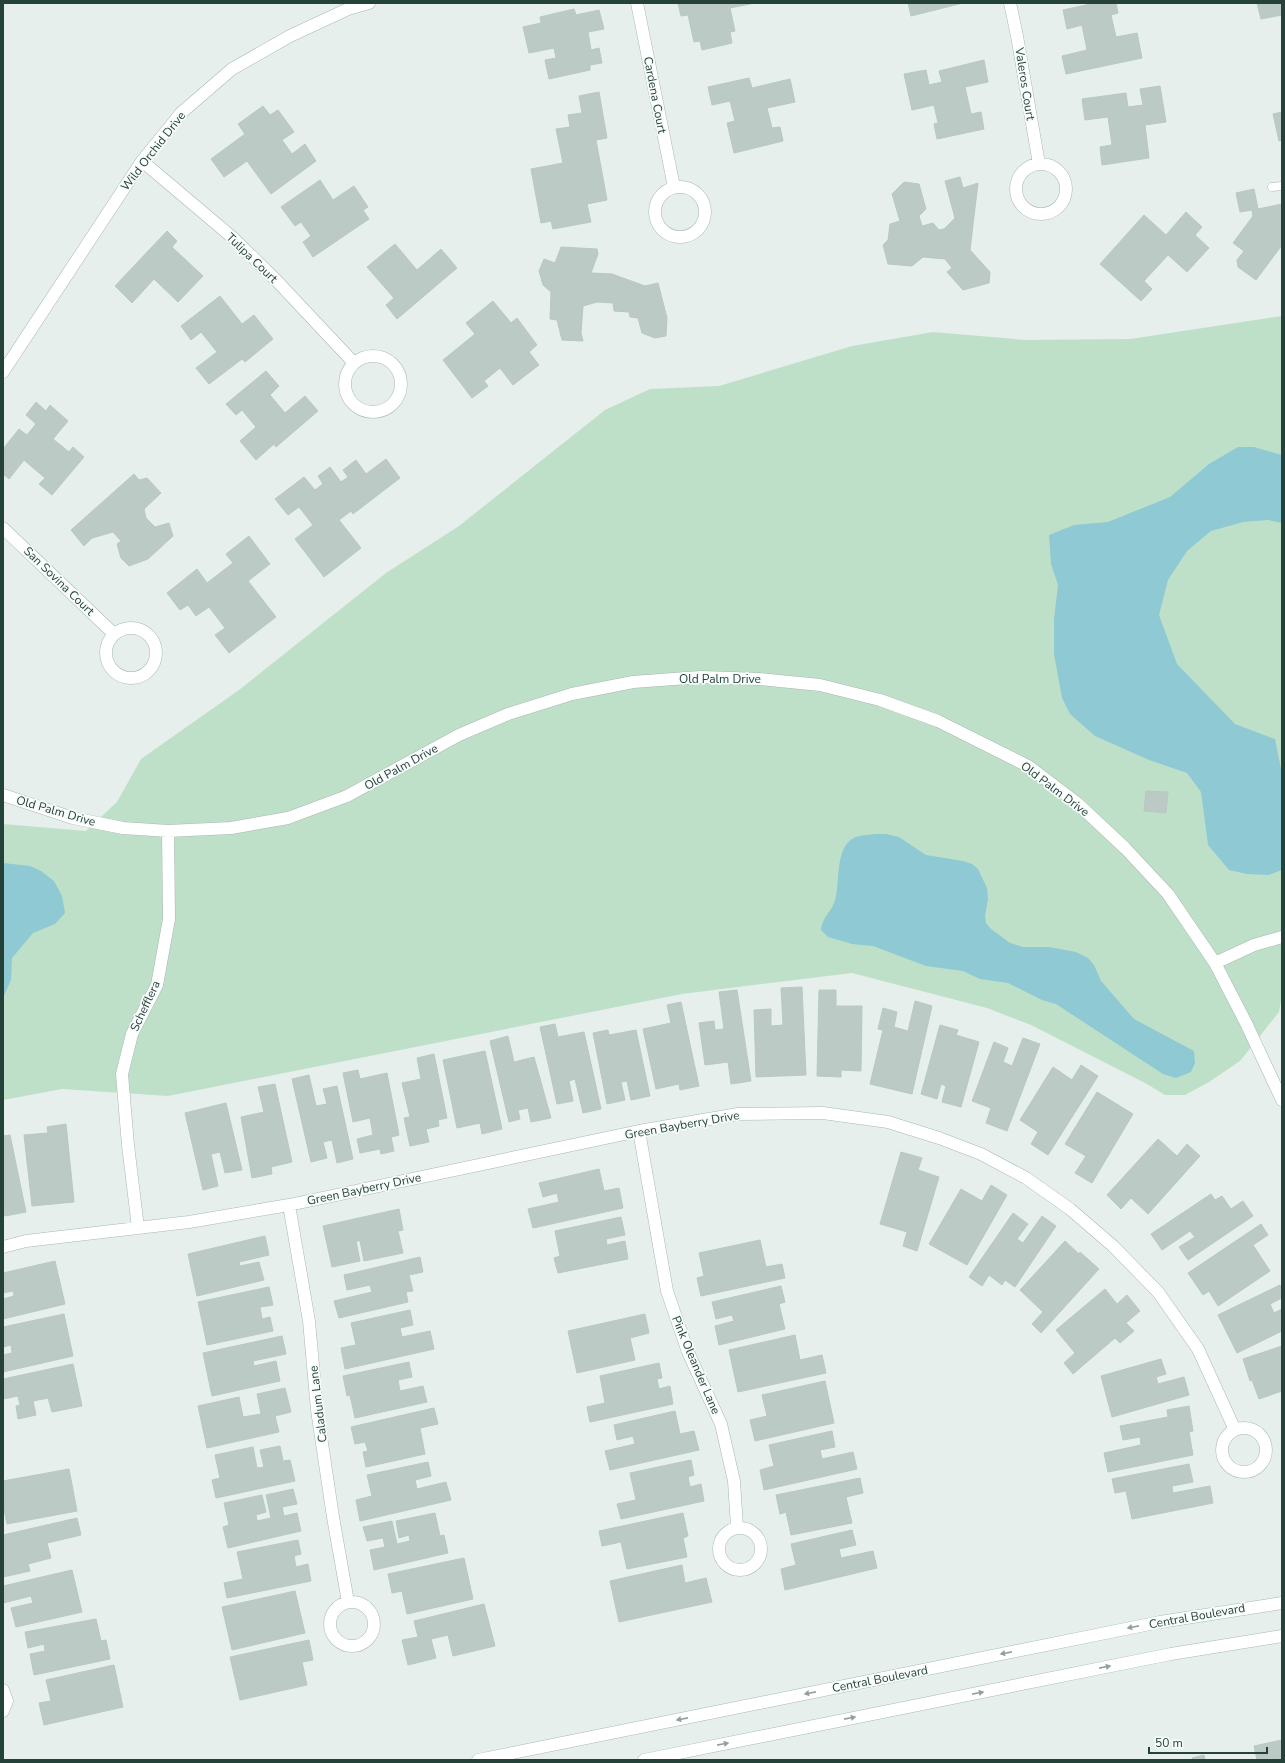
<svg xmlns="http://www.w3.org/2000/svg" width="1285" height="1763" font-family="'Nunito Sans',sans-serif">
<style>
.green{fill:#bfe0c8}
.water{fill:#8ec9d4}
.building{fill:#bbcac4;stroke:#b8c9c2}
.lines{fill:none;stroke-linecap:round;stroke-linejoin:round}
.lane-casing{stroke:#a8b8b2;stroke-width:9}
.street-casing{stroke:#a8b8b2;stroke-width:13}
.secondary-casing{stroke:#a4bbb3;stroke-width:13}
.lane{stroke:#fff;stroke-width:8}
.street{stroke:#fff;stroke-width:12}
.secondary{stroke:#fff;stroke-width:12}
.oneway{fill:#92a09c}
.labels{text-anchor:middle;stroke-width:3.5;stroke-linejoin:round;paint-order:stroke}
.street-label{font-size:12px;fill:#24423a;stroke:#f7fbf9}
</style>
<rect width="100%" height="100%" fill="#e6efeb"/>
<path class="green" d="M 1282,316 L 1282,994 L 1279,1012 L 1240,1061 L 1209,1082 L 1185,1095 L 1165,1095 L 1147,1084 L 1031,1025 L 987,1008 L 852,973 L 682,994 L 168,1096 L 62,1089 L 3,1100 L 3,824 L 86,831 L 117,802 L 141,759 L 239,690 L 386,573 L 459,526 L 605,410 L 650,389 L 719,386 L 852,346 L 933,332 L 1026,340 L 1130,339 Z"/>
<path class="water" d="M 1238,447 L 1254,447 L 1282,455 L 1282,523 L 1268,520 L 1243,522 L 1211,531 L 1187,551 L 1168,580 L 1159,615 L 1177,664 L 1235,724 L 1275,739 L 1282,774 L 1282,870 L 1269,875 L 1247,874 L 1229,870 L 1208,845 L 1201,792 L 1187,773 L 1149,760 L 1095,736 L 1070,714 L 1062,698 L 1054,654 L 1054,619 L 1058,585 L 1051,564 L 1049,535 L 1074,525 L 1108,522 L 1170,497 L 1209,464 Z
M 886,834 L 899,837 L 926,855 L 963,861 L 972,864 L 978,869 L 987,888 L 988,899 L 985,916 L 986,923 L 991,929 L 1010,943 L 1023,947 L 1049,947 L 1076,952 L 1088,958 L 1094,965 L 1101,981 L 1134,1019 L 1194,1051 L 1195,1063 L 1191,1072 L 1176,1078 L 1163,1074 L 1056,1004 L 1042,1000 L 1008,983 L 980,979 L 963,971 L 926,966 L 873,946 L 852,944 L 828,937 L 821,930 C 823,915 832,912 835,900 C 840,883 835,850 852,839 C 859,834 877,834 886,834 Z
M 3,863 L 30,866 L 41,871 L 54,881 L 62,896 L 65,913 L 55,924 L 33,933 L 12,958 L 11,980 L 3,998 Z"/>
<path class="building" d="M 678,3 L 755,3 L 730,8 L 735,31 L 730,32 L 732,43 L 702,50 L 700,41 L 694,42 L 688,15 L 681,16 Z
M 908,3 L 963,3 L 911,16 Z
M 1095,3 L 1116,3 L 1118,13 L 1111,15 L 1116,37 L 1137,33 L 1142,58 L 1066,74 L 1062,56 L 1087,50 L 1082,25 L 1067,29 L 1063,10 Z
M 1257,3 L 1282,3 L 1282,15 L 1261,19 Z
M 574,9 L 576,15 L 599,10 L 604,29 L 588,32 L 591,50 L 599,48 L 602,63 L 590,65 L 590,70 L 549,79 L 545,60 L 556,58 L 554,48 L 529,53 L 523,27 L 541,23 L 540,17 Z
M 984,60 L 988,82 L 965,87 L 971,114 L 981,112 L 984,129 L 937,139 L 934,124 L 938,123 L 934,105 L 912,110 L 904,74 L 926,70 L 929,85 L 942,82 L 939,71 Z
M 749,78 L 752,88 L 790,79 L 795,102 L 767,108 L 772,128 L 780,127 L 783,141 L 734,153 L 727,123 L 735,121 L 730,101 L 712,105 L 708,87 Z
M 1160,86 L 1166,122 L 1145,125 L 1149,158 L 1102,165 L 1100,147 L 1112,145 L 1108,117 L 1085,120 L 1082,99 L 1126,93 L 1128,107 L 1143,105 L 1140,89 Z
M 599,92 L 607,138 L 596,140 L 607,200 L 587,204 L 591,222 L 553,229 L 551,221 L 541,223 L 531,169 L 563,163 L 556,129 L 570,127 L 568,115 L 582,113 L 579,96 Z
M 263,106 L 270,115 L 278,110 L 294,132 L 282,140 L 292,154 L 305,144 L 316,161 L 271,194 L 247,161 L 224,177 L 211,159 L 245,134 L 238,124 Z
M 1282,112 L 1282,140 L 1279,141 L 1273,114 Z
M 960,177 L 963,188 L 978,183 L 970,250 L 990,272 L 989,283 L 963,290 L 947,272 L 952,268 L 945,259 L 923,257 L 912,266 L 888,264 L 883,245 L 888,240 L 890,224 L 900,221 L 892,194 L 904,182 L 919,184 L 926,209 L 919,216 L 922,226 L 933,223 L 939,230 L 944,229 L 955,218 L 945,181 Z
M 320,180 L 333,200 L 354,186 L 368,207 L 363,210 L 369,219 L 313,257 L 303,242 L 311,236 L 301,222 L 295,226 L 281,207 Z
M 1254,189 L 1258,209 L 1282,204 L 1282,245 L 1256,280 L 1238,267 L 1237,260 L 1244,251 L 1233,243 L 1253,216 L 1252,210 L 1240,212 L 1236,193 Z
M 1186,212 L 1202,227 L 1195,235 L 1209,248 L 1187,272 L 1168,255 L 1144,281 L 1152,289 L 1141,301 L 1100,264 L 1144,215 L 1166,235 Z
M 167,231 L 177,241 L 172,247 L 203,276 L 178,302 L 154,279 L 132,303 L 115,286 Z
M 395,244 L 417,270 L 441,249 L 457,268 L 397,319 L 386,305 L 394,298 L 367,267 Z
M 561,247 L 597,249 L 598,254 L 591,273 L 612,274 L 645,286 L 658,283 L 667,318 L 666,336 L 655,338 L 642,333 L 638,318 L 630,317 L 629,312 L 614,311 L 613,303 L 597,302 L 583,306 L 581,333 L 583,341 L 562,340 L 557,320 L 550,319 L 551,292 L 543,285 L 539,271 L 544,259 L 555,263 Z
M 220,296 L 242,324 L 254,315 L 273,339 L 245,362 L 242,359 L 209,384 L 196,368 L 217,352 L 201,332 L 191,340 L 181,326 Z
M 493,301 L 511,323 L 517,318 L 537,345 L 529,352 L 539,365 L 513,385 L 500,368 L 484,381 L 488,386 L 472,398 L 443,360 L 475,334 L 466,323 Z
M 266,371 L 279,386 L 270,395 L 285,413 L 305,396 L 318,411 L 276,447 L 274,444 L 256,460 L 240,441 L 256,427 L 242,410 L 236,415 L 226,404 Z
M 36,402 L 46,411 L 50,405 L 68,421 L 53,439 L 69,452 L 73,447 L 84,457 L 52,495 L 39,484 L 45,478 L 24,460 L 9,479 L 3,474 L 3,449 L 19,429 L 27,435 L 36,424 L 26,415 Z
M 386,459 L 400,478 L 353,514 L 351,511 L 339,520 L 361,548 L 324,577 L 295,539 L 313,525 L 299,507 L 288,515 L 275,499 L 304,477 L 315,490 L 323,484 L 318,476 L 330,467 L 341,482 L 348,477 L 343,470 L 356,460 L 366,474 Z
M 134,474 L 139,480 L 147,478 L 161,493 L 144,509 L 146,518 L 155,527 L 169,523 L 173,536 L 148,559 L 129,566 L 121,558 L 117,544 L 121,541 L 113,532 L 92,538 L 84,546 L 71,530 Z
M 249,536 L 270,564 L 248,581 L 276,617 L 229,653 L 215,635 L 225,628 L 209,607 L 196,616 L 188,605 L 180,610 L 167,593 L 197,569 L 207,583 L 233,563 L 226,554 Z
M 1146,791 L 1168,792 L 1166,813 L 1144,811 Z
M 802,987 L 806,1075 L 756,1077 L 754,1010 L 771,1009 L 771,1026 L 783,1025 L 781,988 Z
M 737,990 L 751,1081 L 731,1084 L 728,1062 L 705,1065 L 699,1023 L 714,1021 L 715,1030 L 724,1029 L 719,992 Z
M 819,990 L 836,990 L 836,1006 L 862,1006 L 861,1071 L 841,1070 L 841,1077 L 817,1076 Z
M 915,1001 L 932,1006 L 912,1094 L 870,1084 L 883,1030 L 878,1029 L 883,1008 L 897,1012 L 894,1027 L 908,1031 Z
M 681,1002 L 699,1086 L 680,1090 L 679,1084 L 656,1089 L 643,1029 L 671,1023 L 667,1005 Z
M 555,1024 L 558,1037 L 584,1032 L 601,1109 L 583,1113 L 575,1079 L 569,1081 L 573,1101 L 557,1104 L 540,1027 Z
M 940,1025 L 958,1030 L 956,1035 L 979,1042 L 961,1107 L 942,1102 L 946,1086 L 941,1084 L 937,1099 L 921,1094 Z
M 608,1030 L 609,1035 L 636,1030 L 650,1096 L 631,1100 L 627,1081 L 621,1082 L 625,1100 L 607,1104 L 593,1033 Z
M 508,1036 L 514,1062 L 534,1057 L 551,1118 L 531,1122 L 528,1108 L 518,1110 L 520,1119 L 509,1122 L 490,1041 Z
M 1023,1038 L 1040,1044 L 1007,1131 L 986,1123 L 991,1108 L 972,1101 L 994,1042 L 1008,1048 L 1003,1062 L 1012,1066 Z
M 485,1051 L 502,1129 L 482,1134 L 480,1123 L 457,1128 L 443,1060 Z
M 434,1054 L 447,1118 L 438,1120 L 439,1126 L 426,1129 L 429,1142 L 410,1146 L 404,1118 L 410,1117 L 402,1083 L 421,1079 L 417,1058 Z
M 1081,1065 L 1098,1076 L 1048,1155 L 1031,1144 L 1038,1132 L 1020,1120 L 1053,1067 L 1072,1080 Z
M 358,1070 L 360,1079 L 387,1073 L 399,1135 L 391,1137 L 394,1151 L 381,1154 L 380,1149 L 360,1153 L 357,1139 L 373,1135 L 370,1118 L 353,1122 L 343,1073 Z
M 309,1075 L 316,1106 L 327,1104 L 323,1089 L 337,1086 L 353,1159 L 337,1163 L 332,1140 L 323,1142 L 327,1158 L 311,1162 L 292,1079 Z
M 275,1084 L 292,1162 L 271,1167 L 272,1174 L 252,1178 L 241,1117 L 264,1112 L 258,1087 Z
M 1097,1092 L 1133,1114 L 1092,1183 L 1075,1173 L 1086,1156 L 1065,1144 Z
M 226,1103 L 242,1170 L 225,1173 L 220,1152 L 211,1154 L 218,1186 L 203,1190 L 185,1113 Z
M 66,1124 L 74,1202 L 32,1206 L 24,1135 L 48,1133 L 47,1127 Z
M 10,1135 L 26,1212 L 5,1216 L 3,1207 L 3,1136 Z
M 1158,1139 L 1177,1156 L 1187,1144 L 1200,1156 L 1148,1214 L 1131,1198 L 1121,1209 L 1107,1195 Z
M 901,1152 L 922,1158 L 918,1170 L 939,1177 L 917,1251 L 903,1246 L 907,1232 L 880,1224 Z
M 599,1169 L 604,1191 L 619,1188 L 623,1208 L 533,1228 L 528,1209 L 559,1202 L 557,1193 L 543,1197 L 539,1183 Z
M 991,1185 L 1007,1195 L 967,1265 L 929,1244 L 961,1189 L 982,1201 Z
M 1211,1194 L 1215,1200 L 1222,1196 L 1231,1209 L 1243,1201 L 1253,1216 L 1188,1260 L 1179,1247 L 1195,1237 L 1190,1231 L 1162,1250 L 1151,1234 Z
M 399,1209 L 403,1230 L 398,1231 L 403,1253 L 364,1261 L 360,1241 L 356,1241 L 360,1261 L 332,1267 L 323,1226 Z
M 1013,1213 L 1028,1224 L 1017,1239 L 1023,1243 L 1042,1216 L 1056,1226 L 1015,1287 L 1005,1280 L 1002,1285 L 989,1275 L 982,1286 L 969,1277 Z
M 621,1217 L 625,1235 L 606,1239 L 607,1245 L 625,1241 L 628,1259 L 558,1273 L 554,1258 L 560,1256 L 555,1231 Z
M 1261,1224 L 1268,1235 L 1253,1245 L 1270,1271 L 1218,1306 L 1209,1291 L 1203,1295 L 1188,1273 Z
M 265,1236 L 269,1255 L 239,1262 L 240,1266 L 259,1262 L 264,1280 L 197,1296 L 188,1254 Z
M 760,1240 L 766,1267 L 782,1264 L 785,1278 L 701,1296 L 697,1278 L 704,1276 L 699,1253 Z
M 1065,1241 L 1079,1254 L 1080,1252 L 1099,1269 L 1041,1333 L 1032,1324 L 1043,1312 L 1020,1290 Z
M 420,1257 L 423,1272 L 409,1275 L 413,1291 L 406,1292 L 408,1302 L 339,1318 L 334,1301 L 372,1292 L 370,1285 L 347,1290 L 344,1275 Z
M 55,1261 L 65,1304 L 3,1319 L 3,1299 L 14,1296 L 13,1291 L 3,1293 L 3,1273 Z
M 1280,1285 L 1282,1289 L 1282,1298 L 1270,1304 L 1274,1313 L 1282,1309 L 1282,1331 L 1237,1353 L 1218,1315 Z
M 781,1286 L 785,1302 L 779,1304 L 785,1329 L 719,1345 L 715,1326 L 734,1321 L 732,1315 L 716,1319 L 712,1302 Z
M 269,1287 L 273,1305 L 260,1307 L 262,1319 L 270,1317 L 273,1331 L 207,1345 L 198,1302 Z
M 1105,1289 L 1117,1304 L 1127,1295 L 1140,1311 L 1126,1323 L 1134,1331 L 1120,1343 L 1115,1338 L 1073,1374 L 1064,1363 L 1075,1353 L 1056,1330 Z
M 410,1310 L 413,1325 L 400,1328 L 402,1337 L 430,1331 L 434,1349 L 345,1369 L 341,1348 L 356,1345 L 351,1323 Z
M 64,1314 L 73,1356 L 3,1372 L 3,1355 L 12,1353 L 11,1345 L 3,1347 L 3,1327 Z
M 645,1314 L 649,1333 L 630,1338 L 635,1360 L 577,1373 L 568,1331 Z
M 795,1335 L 800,1360 L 822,1355 L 826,1373 L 738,1392 L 729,1350 Z
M 282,1336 L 286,1354 L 253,1361 L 254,1366 L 276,1361 L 280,1381 L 212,1396 L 203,1353 Z
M 1282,1346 L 1282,1391 L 1259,1399 L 1252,1380 L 1250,1381 L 1243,1359 Z
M 1161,1359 L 1166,1374 L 1156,1377 L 1158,1384 L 1184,1377 L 1189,1395 L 1112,1417 L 1101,1376 Z
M 409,1362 L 412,1377 L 398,1380 L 400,1391 L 423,1386 L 427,1402 L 355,1418 L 350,1395 L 347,1396 L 343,1376 Z
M 659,1363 L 662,1378 L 657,1379 L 659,1389 L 670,1386 L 673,1404 L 590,1422 L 587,1407 L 605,1403 L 600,1376 Z
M 73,1364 L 82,1406 L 52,1412 L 48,1398 L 33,1401 L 36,1415 L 18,1419 L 16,1406 L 20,1405 L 18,1396 L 3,1399 L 3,1379 Z
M 825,1381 L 834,1423 L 755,1441 L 750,1420 L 767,1416 L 762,1395 Z
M 285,1388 L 291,1412 L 275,1416 L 279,1432 L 207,1448 L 198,1406 L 239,1397 L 243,1417 L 261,1414 L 257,1394 Z
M 1189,1406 L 1193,1431 L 1189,1432 L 1193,1455 L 1108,1472 L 1104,1453 L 1141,1445 L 1140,1437 L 1123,1440 L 1120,1426 L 1168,1417 L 1167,1410 Z
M 434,1408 L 438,1424 L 420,1428 L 425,1454 L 366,1467 L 363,1452 L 368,1451 L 365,1442 L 355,1444 L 351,1427 Z
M 675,1411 L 680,1434 L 694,1431 L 699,1450 L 610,1470 L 605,1451 L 635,1444 L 633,1436 L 617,1440 L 614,1425 Z
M 832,1431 L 835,1447 L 820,1450 L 822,1459 L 853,1452 L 857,1469 L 764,1490 L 760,1470 L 774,1466 L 769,1445 Z
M 280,1446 L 283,1461 L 290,1460 L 295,1481 L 216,1498 L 212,1480 L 220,1478 L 215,1455 L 253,1447 L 257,1468 L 264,1467 L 260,1450 Z
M 691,1460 L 694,1475 L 688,1477 L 690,1487 L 701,1484 L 704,1501 L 621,1519 L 617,1504 L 636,1500 L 630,1473 Z
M 428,1462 L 431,1476 L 415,1480 L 417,1489 L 446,1482 L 451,1500 L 360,1521 L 356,1500 L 372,1496 L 367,1475 Z
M 1189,1464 L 1193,1482 L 1172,1486 L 1173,1493 L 1210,1486 L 1213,1503 L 1132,1519 L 1126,1491 L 1115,1493 L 1112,1479 Z
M 69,1469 L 77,1511 L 7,1524 L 3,1504 L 3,1481 Z
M 860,1478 L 863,1493 L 846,1497 L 852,1523 L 791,1535 L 786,1512 L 780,1514 L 776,1495 Z
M 293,1489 L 297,1504 L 282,1507 L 284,1516 L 297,1513 L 301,1531 L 228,1548 L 223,1527 L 229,1525 L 224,1503 L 262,1495 L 266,1512 L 256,1515 L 257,1521 L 271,1518 L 266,1495 Z
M 435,1513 L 440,1536 L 444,1535 L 448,1553 L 374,1570 L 370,1550 L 385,1547 L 383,1538 L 367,1541 L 363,1527 L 392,1521 L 397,1544 L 410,1541 L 409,1535 L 399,1538 L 396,1521 Z
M 683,1513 L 688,1536 L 683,1538 L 687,1557 L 627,1569 L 621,1542 L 602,1546 L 599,1531 Z
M 77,1518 L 81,1535 L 47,1543 L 51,1558 L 28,1564 L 30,1571 L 3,1577 L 3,1535 Z
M 852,1530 L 856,1545 L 839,1549 L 841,1558 L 873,1551 L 877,1568 L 785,1590 L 781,1569 L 796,1565 L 791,1544 Z
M 298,1540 L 301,1554 L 294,1556 L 296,1567 L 308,1564 L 311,1581 L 227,1598 L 224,1583 L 243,1579 L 237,1552 Z
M 464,1558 L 473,1599 L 407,1614 L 402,1591 L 392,1593 L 388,1574 Z
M 682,1565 L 685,1583 L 706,1578 L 712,1602 L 619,1622 L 610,1581 Z
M 72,1570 L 82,1612 L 16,1627 L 11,1608 L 33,1603 L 31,1596 L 3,1603 L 3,1586 Z
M 295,1591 L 305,1633 L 232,1650 L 222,1607 Z
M 484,1604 L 495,1646 L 453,1656 L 448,1635 L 431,1639 L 436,1658 L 408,1665 L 402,1640 L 418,1637 L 414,1621 Z
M 96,1619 L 101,1641 L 106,1640 L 110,1659 L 34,1675 L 30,1654 L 45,1651 L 44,1644 L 28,1648 L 25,1632 Z
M 309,1640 L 313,1660 L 302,1662 L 307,1685 L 240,1700 L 230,1657 Z
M 114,1665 L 123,1707 L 44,1725 L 39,1703 L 51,1701 L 46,1680 Z
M 1282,1740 L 1282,1760 L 1257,1760 L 1254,1746 Z
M 1204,1755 L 1205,1760 L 1193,1760 L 1192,1758 Z"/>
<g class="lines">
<defs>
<path id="lane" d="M 1272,187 L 1282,186"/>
<path id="street" d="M 637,3 L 674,187
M 1010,3 L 1017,36 L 1039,164
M 142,161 L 232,237 L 276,280 L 354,363
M1016 189a25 25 0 1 1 50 0a25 25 0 1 1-50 0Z
M655 212a25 25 0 1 1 50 0a25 25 0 1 1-50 0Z
M345 384a28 28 0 1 1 56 0a28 28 0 1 1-56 0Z
M 3,372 L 142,161 L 181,113 L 232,69 L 290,36 L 348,9 L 369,3
M 3,528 L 114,634
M106 653a25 25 0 1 1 50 0a25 25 0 1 1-50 0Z
M 3,795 L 73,818 L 123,828 L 168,831 L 231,828 L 288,818 L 347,796 L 459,735 L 508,714 L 572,694 L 633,682 L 701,677 L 759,679 L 820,685 L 880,700 L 938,721 L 1028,766 L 1077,803 L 1125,848 L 1168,894 L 1215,963 L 1246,1023 L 1282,1100
M 1215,963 L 1254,945 L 1282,937
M 639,1131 L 667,1291 L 688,1352 L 721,1424 L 734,1481 L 737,1527
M 289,1205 L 309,1321 L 317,1410 L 333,1517 L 348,1602
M 138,1228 L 128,1145 L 122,1074 L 132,1034 L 157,985 L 169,919 L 168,831
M 3,1247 L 26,1241 L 189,1222 L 289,1205 L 639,1131 L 738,1114 L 823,1113 L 888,1122 L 939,1138 L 981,1154 L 1026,1178 L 1070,1209 L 1113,1246 L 1158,1292 L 1198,1349 L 1235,1430
M1222 1450a22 22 0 1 1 44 0a22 22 0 1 1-44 0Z
M719 1549a21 21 0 1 1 42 0a21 21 0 1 1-42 0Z
M330 1624a22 22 0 1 1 44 0a22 22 0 1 1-44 0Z
M 3,1690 L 7,1701 L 3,1711"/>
<path id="secondary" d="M 478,1760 L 1160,1622 L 1282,1603
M 644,1760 L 1171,1654 L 1282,1636"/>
</defs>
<use href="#lane" class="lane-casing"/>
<use href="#street" class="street-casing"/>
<use href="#secondary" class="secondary-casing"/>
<use href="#lane" class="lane"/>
<use href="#street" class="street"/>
<use href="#secondary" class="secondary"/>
</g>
<defs><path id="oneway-solid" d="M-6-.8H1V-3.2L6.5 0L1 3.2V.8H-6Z"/></defs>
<g class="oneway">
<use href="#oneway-solid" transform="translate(1133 1627) rotate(169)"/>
<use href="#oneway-solid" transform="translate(1006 1653) rotate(169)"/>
<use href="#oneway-solid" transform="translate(1105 1667) rotate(-11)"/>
<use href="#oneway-solid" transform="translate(810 1693) rotate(169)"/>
<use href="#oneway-solid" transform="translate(978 1693) rotate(-11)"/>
<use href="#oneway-solid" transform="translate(850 1718) rotate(-11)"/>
<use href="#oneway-solid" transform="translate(682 1719) rotate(169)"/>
<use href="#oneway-solid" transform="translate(723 1744) rotate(-11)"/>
</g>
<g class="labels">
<g class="street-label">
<text transform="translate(1025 84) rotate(81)" y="4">Valeros Court</text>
<text transform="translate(655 95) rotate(79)" y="4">Cardena Court</text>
<text transform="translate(153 151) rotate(-52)" y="4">Wild Orchid Drive</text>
<text transform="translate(252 258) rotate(44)" y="4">Tulipa Court</text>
<text transform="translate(59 581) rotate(44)" y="4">San Sovina Court</text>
<text x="720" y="683">Old Palm Drive</text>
<text transform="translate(401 767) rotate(-29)" y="4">Old Palm Drive</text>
<text transform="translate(1055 789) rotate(37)" y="4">Old Palm Drive</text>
<text transform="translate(56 811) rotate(16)" y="4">Old Palm Drive</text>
<text transform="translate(145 1006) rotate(-65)" y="4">Schefflera</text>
<text transform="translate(682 1125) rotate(-10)" y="4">Green Bayberry Drive</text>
<text transform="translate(364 1189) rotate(-12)" y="4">Green Bayberry Drive</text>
<text transform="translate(696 1365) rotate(67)" y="4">Pink Oleander Lane</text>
<text transform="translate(318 1404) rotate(-97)" y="4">Caladum Lane</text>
<text transform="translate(1197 1616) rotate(-10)" y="4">Central Boulevard</text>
<text transform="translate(880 1679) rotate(-11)" y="4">Central Boulevard</text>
</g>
</g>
<rect width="1285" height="1763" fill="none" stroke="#24423a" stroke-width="8"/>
<path d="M1149 1747v6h118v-6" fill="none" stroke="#24423a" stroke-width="2"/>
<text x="1155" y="1747" font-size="12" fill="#24423a" stroke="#f7fbf9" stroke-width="3" paint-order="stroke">50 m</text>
</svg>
